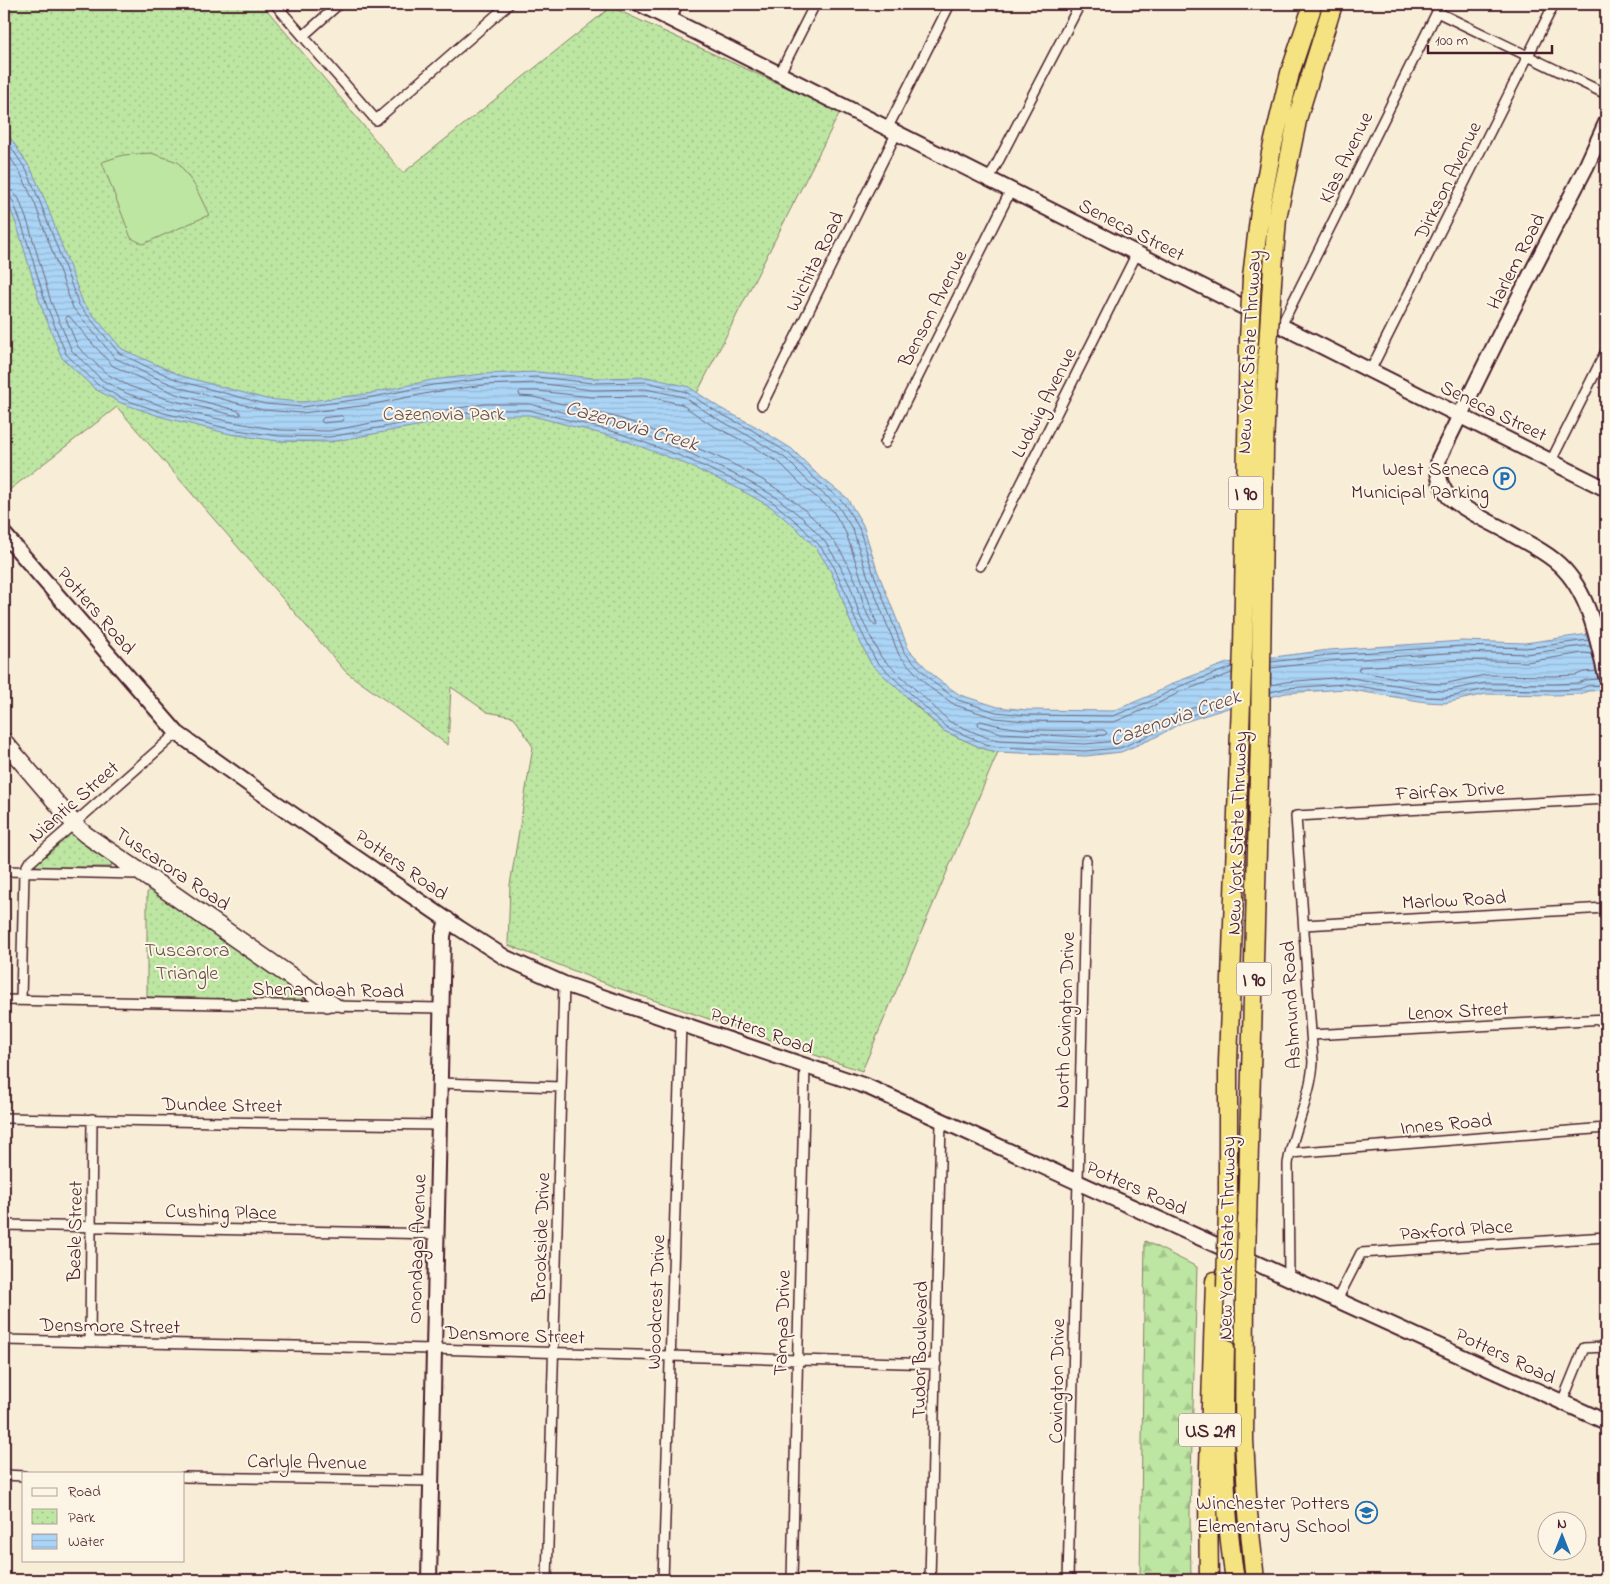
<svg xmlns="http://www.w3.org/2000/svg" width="1610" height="1584" font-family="'Indie Flower',sans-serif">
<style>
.forest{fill:url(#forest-firs);stroke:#848266}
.park{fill:url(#park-dots);stroke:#848266}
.pitch{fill:#bde6a2;stroke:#848266}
.water{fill:url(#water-rules);stroke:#848ca5}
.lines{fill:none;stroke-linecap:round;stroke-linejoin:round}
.shore{stroke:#71687c;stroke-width:1}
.street-casing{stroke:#4a1f2b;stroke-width:12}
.secondary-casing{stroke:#4a1f2b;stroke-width:18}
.highway-casing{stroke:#4a1f2b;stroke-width:21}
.street{stroke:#fcf5e5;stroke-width:9}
.secondary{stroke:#fcf5e5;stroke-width:14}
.highway{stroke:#f5e381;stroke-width:18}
.highway-bridge-casing{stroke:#4a1f2b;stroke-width:21;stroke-linecap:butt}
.highway-bridge{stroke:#f5e381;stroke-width:18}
.labels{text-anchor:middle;stroke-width:4;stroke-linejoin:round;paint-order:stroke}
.shield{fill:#fcf5e5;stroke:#7f5f63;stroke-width:1}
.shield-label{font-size:19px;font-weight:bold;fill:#4a1f2b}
.street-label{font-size:20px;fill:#4a1f2b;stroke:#fcf5e5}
.park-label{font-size:20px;fill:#675149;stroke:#fcf5e5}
.poi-label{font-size:20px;fill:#4a1f2b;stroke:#fcf5e5;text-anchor:end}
.water-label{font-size:21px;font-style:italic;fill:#624c5e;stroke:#fcf5e5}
</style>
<defs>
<pattern id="forest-firs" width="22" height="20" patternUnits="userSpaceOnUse" patternTransform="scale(1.25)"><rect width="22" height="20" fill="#bde6a2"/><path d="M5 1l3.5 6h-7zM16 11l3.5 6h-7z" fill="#a4c58c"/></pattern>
<pattern id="park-dots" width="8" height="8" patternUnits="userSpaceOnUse" patternTransform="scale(1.25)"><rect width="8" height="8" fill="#bde6a2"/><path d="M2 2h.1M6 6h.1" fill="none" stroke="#a4c58c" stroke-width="1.8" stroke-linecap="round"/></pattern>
<pattern id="water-rules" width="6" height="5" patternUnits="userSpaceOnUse" patternTransform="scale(1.25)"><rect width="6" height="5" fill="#abd5f6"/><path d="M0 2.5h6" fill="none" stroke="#95b6d3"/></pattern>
</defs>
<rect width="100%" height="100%" fill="#f8edd7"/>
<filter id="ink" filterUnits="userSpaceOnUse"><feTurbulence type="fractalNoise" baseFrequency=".02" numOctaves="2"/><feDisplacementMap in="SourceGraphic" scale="10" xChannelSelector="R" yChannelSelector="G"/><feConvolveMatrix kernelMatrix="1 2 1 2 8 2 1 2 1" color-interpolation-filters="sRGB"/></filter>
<g filter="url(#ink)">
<path class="forest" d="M 1145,1241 L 1197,1267 L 1190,1512 L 1191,1580 L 1140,1580 Z"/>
<path class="park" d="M 4,4 L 262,4 L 403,173 L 611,7 L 840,112 L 689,409 L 754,478 L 828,551 L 909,700 L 944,731 L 984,749 L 998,752 L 862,1071 L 615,987 L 508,945 L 510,885 L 533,747 L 514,717 L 487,712 L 451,687 L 448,745 L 346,672 L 117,407 L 4,494 Z
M 71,832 L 112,863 L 111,867 L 37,867 L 35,863 Z
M 150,889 L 303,995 L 303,998 L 300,1001 L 147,997 L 147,893 Z"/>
<path class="pitch" d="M 151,153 L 178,162 L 195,186 L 209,215 L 143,244 L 131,238 L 102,162 L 123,155 Z"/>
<path class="water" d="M 4,130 L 7,133 L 31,169 L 45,200 L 83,303 L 122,349 L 182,376 L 266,399 L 302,402 L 367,394 L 432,380 L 483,374 L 538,372 L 593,378 L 647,377 L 689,387 L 720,408 L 755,426 L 792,449 L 817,474 L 847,498 L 863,525 L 877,570 L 909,650 L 937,679 L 960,695 L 998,707 L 1027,710 L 1113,711 L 1149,696 L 1176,682 L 1227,663 L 1329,650 L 1462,641 L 1525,643 L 1582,635 L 1606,635 L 1606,690 L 1588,691 L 1580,694 L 1554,695 L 1486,694 L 1445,703 L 1426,702 L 1345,689 L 1286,693 L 1231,707 L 1181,723 L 1154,738 L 1121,752 L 1086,756 L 998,752 L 984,749 L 944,731 L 871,664 L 850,621 L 840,592 L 830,570 L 817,549 L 797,529 L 771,507 L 737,488 L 681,462 L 618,438 L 529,415 L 487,415 L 422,425 L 330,442 L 278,441 L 230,434 L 162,417 L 121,403 L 95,389 L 62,358 L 41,306 L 18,229 L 8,203 L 4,197 Z"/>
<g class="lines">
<path class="shore" d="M 4,137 L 27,171 L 40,202 L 79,305 L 119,353 L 150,368 L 180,381 L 265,404 L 302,407 L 368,398 L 433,385 L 484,379 L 537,377 L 593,383 L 647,382 L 686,392 L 717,412 L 752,430 L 788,453 L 813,477 L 843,502 L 859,528 L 873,572 L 904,652 L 934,683 L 958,700 L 996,712 L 1026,715 L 1113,716 L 1151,701 L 1178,687 L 1232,667
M 4,148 L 21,174 L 35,204 L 73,308 L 115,358 L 147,374 L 178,387 L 263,410 L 302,413 L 369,405 L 434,392 L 484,385 L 537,383 L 592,390 L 646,389 L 684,397 L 714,417 L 749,436 L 785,458 L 809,482 L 838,506 L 853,530 L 867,574 L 899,655 L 929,687 L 955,705 L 995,718 L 1026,721 L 1114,722 L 1153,706 L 1180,692 L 1232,673
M 4,188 L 12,191 L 19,199 L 29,226 L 51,302 L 72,351 L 102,380 L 126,393 L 165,407 L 232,422 L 279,430 L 329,431 L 420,414 L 485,404 L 530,404 L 621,427 L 685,451 L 742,478 L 776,497 L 805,520 L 825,542 L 839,564 L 851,588 L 860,616 L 881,657 L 950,722 L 988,738 L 1000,740 L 1085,744 L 1118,741 L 1149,728 L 1177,713 L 1231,695
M 4,195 L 9,196 L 13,201 L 23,228 L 46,304 L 66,354 L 98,385 L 123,399 L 164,413 L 230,429 L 279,436 L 330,437 L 421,420 L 486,410 L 529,410 L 619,433 L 683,457 L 740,483 L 774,503 L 800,525 L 820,546 L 834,567 L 845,591 L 855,619 L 876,661 L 946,727 L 986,744 L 999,747 L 1085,751 L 1120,748 L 1152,734 L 1179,719 L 1231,702
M 68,316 L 70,317 L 90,341 L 113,366 L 176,394 L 239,411 L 241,415 L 233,415 L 167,399 L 129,386 L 107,374 L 78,347 L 66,319 Z
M 521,391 L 537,391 L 592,397 L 645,396 L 681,404 L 710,424 L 745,442 L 780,463 L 804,487 L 833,511 L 846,533 L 877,625 L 875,626 C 864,615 863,597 857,584 C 850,568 842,551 831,538 C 791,486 724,458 664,435 C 650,430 636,423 622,419 C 592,411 563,404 533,397 L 520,396 L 519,393 Z
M 342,416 L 344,418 L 343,421 L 323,423 L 321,421 L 323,418 Z
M 1592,654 L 1583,653 L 1527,662 L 1462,660 L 1360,667 L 1358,670 L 1360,672 L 1428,683 L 1443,684 L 1485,675 L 1554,676 L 1576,675 L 1584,672 L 1597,671
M 1271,662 L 1329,655 L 1462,646 L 1526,648 L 1589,640
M 1271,668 L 1330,661 L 1462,652 L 1526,654 L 1583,646 L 1591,646
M 1271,685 L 1285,682 L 1345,677 L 1427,690 L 1444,691 L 1485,683 L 1554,684 L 1578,683 L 1586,680 L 1599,679
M 1271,692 L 1286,688 L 1345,684 L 1427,697 L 1444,698 L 1486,689 L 1554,690 L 1579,689 L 1587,686 L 1606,685
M 981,721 C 1020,733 1064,730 1104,730 L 1107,733 L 1105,735 L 1085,737 L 1001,733 L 979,726 L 978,723 Z"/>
<defs>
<path id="street" d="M 275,4 L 376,120 L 509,4
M 1437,12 L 1606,94
M 671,19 L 678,4
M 303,36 L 339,4
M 780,73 L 815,4
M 888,127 L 950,4
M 989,179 L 1080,4
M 1281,326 L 1441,4
M 1370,371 L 1554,4
M 762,405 L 897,132
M 885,443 L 1011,190
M 1551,461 L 1606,351
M 980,566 L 1137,253
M 4,736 L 81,826 L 88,832 L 177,892 L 342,1007
M 4,747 L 75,830 L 83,837 L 327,1007
M 4,871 L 136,874
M 1304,925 L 1606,908
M 4,1000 L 441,1008
M 21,1000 L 24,872 L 28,864 L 177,733
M 1311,1035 L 1606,1019
M 440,1083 L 561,1087
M 4,1118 L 279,1123 L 440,1125
M 1290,1153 L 1606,1128
M 4,1225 L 437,1234
M 1289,1278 L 1288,1164 C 1293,1129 1311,1098 1313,1062 L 1296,816 L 1606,799
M 1337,1300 L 1361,1253 L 1606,1237
M 4,1340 L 433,1349 L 936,1364
M 90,1342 L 92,1119
M 1562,1402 L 1584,1348 L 1606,1347
M 4,1475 L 24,1476
M 184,1477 L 431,1481
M 547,1580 L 564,984
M 663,1580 L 681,1024
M 792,1580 L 805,1066
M 930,1580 L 941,1121
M 1068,1580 L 1086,860"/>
<path id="secondary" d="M 640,4 L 1606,489
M 1606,123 L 1586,167 L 1503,328 L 1439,458 C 1436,473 1439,485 1449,497 C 1466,511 1486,520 1505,530 C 1521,540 1539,548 1554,560 C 1589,588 1596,635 1606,676
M 4,534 L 177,733 L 257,790 L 459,928 L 506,958 L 564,984 L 868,1087 L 1606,1422
M 429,1580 L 443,936 L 447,919"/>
<path id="highway" d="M 1252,277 L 1260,211 L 1271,153 L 1290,73 L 1313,4
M 1272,282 L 1277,218 L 1298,116 L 1333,4
M 1228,1212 L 1228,1062 L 1243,647 L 1249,340
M 1247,1220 L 1260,739 L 1264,448 L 1268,346
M 1245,1295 L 1244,1440 L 1248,1513 L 1255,1580
M 1225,1348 C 1223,1425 1223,1503 1235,1580
M 1209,1580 L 1208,1497 L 1215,1281"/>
</defs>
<use href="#street" class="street-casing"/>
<use href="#secondary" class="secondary-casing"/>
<use href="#highway" class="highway-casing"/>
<use href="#street" class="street"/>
<use href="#secondary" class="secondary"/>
<use href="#highway" class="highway"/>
<defs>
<path id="highway-bridge" d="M 1249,340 L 1252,277
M 1268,346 L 1272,282
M 1226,1287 L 1228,1212
M 1245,1295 L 1247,1220"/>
</defs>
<use href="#highway-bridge" class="highway-bridge-casing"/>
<use href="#highway-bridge" class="highway-bridge"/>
</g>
</g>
<defs>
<symbol id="parking-ring" viewBox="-11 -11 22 22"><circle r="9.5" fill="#fcf5e5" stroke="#1f6fb2" stroke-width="1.5"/><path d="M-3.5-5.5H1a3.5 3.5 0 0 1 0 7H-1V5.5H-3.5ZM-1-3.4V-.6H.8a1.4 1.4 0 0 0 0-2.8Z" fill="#1f6fb2"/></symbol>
<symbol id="school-ring" viewBox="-11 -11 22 22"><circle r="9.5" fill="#fcf5e5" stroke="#1f6fb2" stroke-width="1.5"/><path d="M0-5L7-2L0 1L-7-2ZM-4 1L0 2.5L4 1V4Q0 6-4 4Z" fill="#1f6fb2"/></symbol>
</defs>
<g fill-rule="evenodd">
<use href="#parking-ring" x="1492" y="466" width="25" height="25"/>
<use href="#school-ring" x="1354" y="1500" width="25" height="25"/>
</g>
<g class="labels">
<g class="shield">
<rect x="1228.5" y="476.5" width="35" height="33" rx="4"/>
<rect x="1236.5" y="962.5" width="35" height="33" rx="4"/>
<rect x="1179" y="1413.5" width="62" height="33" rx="4"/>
</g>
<g class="shield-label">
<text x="1246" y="500">I 90</text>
<text x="1254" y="986">I 90</text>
<text x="1210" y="1437">US 219</text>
</g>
<g class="street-label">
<text transform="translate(1345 157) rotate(-64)" y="7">Klas Avenue</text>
<text transform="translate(1447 180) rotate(-64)" y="7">Dirkson Avenue</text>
<text transform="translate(1132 229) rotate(27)" y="7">Seneca Street</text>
<text transform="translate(814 261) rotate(-64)" y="7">Wichita Road</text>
<text transform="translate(1515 261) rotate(-63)" y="7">Harlem Road</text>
<text transform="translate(932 308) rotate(-63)" y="7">Benson Avenue</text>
<text transform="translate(1248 352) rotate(-87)" y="7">New York State Thruway</text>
<text transform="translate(1043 402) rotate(-63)" y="7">Ludwig Avenue</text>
<text transform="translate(1494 410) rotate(26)" y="7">Seneca Street</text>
<text transform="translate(97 610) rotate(49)" y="7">Potters Road</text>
<text transform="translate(1450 790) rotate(-3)" y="7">Fairfax Drive</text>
<text transform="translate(73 801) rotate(-41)" y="7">Niantic Street</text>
<text transform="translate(1236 833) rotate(-88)" y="7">New York State Thruway</text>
<text transform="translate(402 864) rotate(35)" y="7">Potters Road</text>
<text transform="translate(173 868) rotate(34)" y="7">Tuscarora Road</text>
<text transform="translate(1454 899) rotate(-3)" y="7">Marlow Road</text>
<text transform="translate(328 989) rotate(1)" y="7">Shenandoah Road</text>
<text transform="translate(1290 1005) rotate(-93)" y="7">Ashmund Road</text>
<text transform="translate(1458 1010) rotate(-3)" y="7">Lenox Street</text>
<text transform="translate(1064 1020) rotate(-88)" y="7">North Covington Drive</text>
<text transform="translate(762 1030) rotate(19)" y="7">Potters Road</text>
<text transform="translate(222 1104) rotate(1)" y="7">Dundee Street</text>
<text transform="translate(1446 1123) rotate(-5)" y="7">Innes Road</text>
<text transform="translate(1137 1187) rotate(24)" y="7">Potters Road</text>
<text transform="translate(221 1211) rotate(1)" y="7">Cushing Place</text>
<text transform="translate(1456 1229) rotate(-4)" y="7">Paxford Place</text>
<text transform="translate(74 1231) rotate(-89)" y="7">Beale Street</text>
<text transform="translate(540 1237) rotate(-88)" y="7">Brookside Drive</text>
<text transform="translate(1226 1238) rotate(-89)" y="7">New York State Thruway</text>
<text transform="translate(416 1249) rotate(-88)" y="7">Onondaga Avenue</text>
<text transform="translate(655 1302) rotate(-88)" y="7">Woodcrest Drive</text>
<text transform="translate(781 1323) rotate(-88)" y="7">Tampa Drive</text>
<text transform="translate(110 1325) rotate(1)" y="7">Densmore Street</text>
<text transform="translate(515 1334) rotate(2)" y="7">Densmore Street</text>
<text transform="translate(919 1350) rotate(-89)" y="7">Tudor Boulevard</text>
<text transform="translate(1506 1355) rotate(25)" y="7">Potters Road</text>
<text transform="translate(1056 1381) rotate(-89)" y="7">Covington Drive</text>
<text transform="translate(307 1461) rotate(1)" y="7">Carlyle Avenue</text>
</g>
<g class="park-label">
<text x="444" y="420">Cazenovia Park</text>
<text x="187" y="956">Tuscarora<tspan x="187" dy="23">Triangle</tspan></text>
</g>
<g class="poi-label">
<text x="1489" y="475">West Seneca<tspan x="1489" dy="23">Municipal Parking</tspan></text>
<text x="1350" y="1509">Winchester Potters<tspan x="1350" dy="23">Elementary School</tspan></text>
</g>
<g class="water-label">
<text transform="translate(632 425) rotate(16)" y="7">Cazenovia Creek</text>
<text transform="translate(1175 717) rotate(-19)" y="7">Cazenovia Creek</text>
</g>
</g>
<rect width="1610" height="1584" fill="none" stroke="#fcf5e5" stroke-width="20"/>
<rect x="10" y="10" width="1590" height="1564" fill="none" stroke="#4a1f2b" stroke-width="2" filter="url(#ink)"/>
<rect x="22" y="1472" width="162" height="90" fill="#fcf5e5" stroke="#b59f9b"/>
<rect x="32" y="1488" width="25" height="8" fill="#fcf5e5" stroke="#b59f9b"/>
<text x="68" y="1496" font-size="15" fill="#4a1f2b">Road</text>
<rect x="32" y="1509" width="25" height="15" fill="url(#park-dots)" stroke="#b59f9b"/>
<text x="68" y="1522" font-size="15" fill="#4a1f2b">Park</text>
<rect x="32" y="1534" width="25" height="15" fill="url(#water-rules)" stroke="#b59f9b"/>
<text x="68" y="1546" font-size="15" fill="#4a1f2b">Water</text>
<g transform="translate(1562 1536)"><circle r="24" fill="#fcf5e5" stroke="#b59f9b"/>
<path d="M0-4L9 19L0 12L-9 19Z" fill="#1f6fb2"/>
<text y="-8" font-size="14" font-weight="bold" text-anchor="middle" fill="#4a1f2b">N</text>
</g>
<path d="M1428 45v8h124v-8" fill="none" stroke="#4a1f2b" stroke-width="2.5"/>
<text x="1435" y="45" font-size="15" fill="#4a1f2b" stroke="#fcf5e5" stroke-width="4" paint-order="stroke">100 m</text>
</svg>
